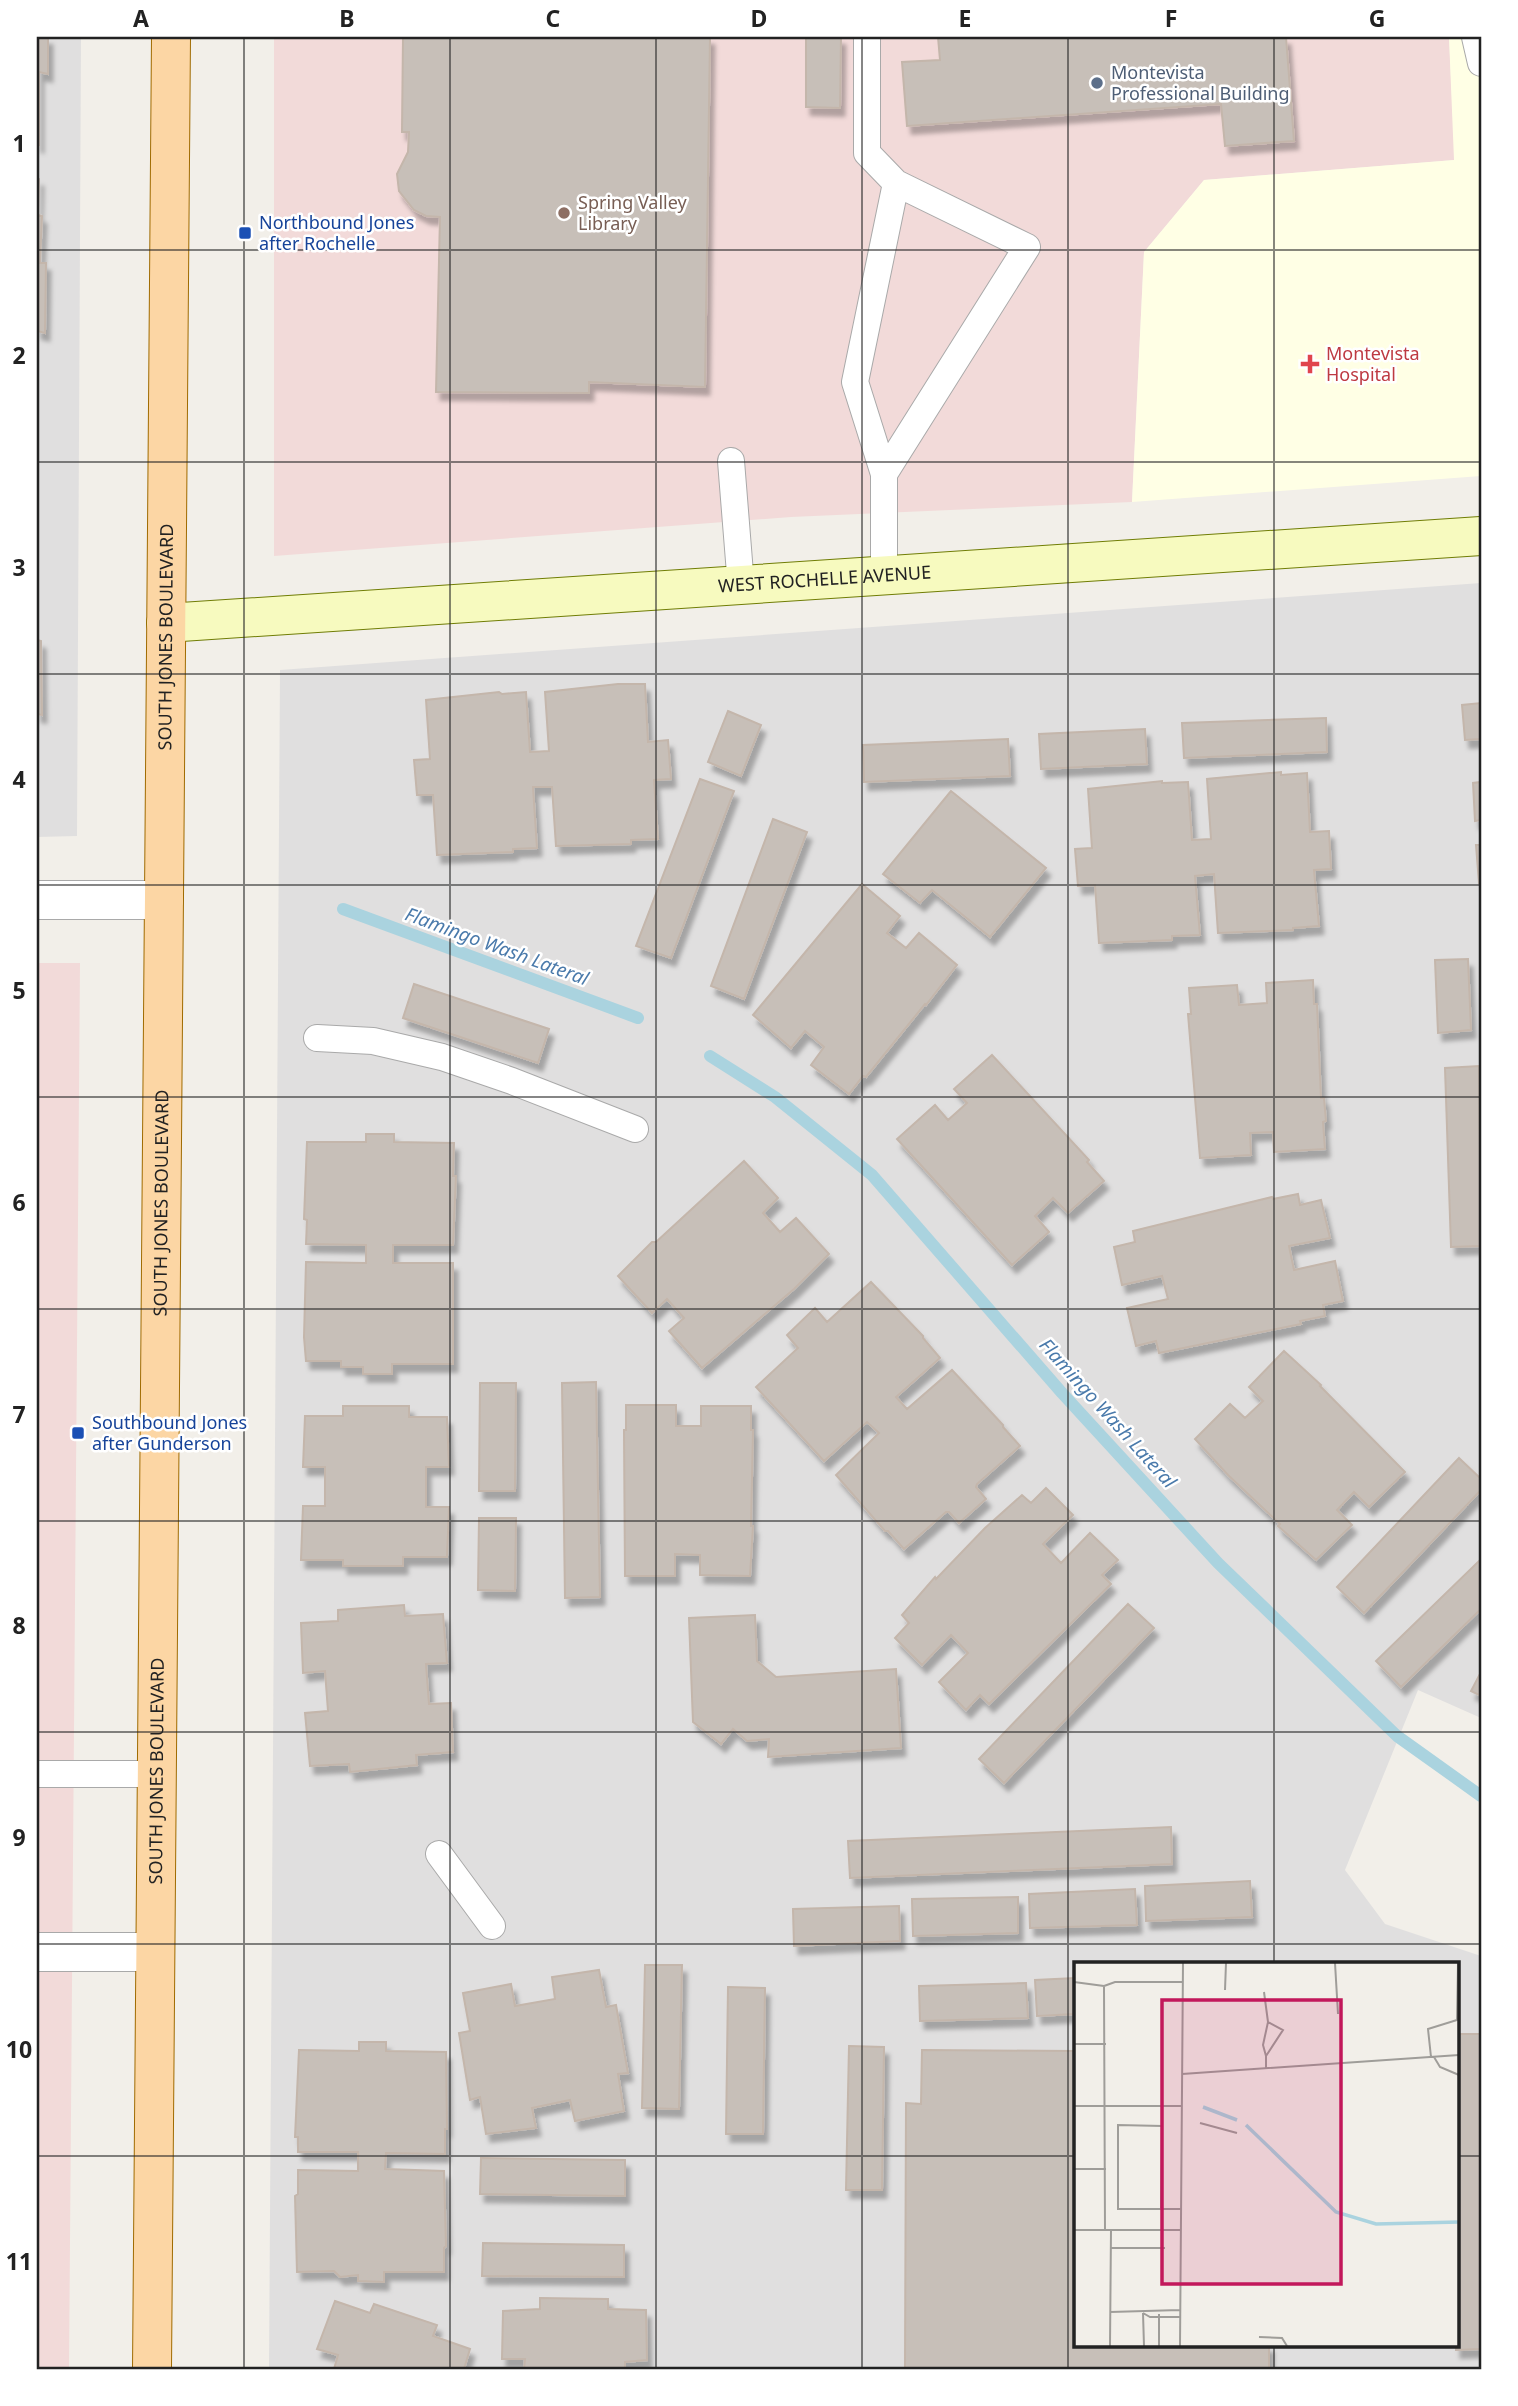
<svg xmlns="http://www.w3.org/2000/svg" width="1518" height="2406" font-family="'Noto Sans',sans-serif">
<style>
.residential{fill:#e0dfdf;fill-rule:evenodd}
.commercial{fill:#f2dad9}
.education{fill:#ffffe5}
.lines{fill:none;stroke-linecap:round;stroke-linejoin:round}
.stream{stroke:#aad3df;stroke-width:12}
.building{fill:#c7bfb8;stroke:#c4b6ab;stroke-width:2;filter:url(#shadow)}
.lane-casing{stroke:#a9a9a9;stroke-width:28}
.street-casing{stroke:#a9a9a9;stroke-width:40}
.secondary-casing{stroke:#707d05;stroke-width:40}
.primary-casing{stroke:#a06b00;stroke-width:40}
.lane{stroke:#fff;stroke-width:26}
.street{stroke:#fff;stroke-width:38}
.secondary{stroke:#f7fabf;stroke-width:38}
.primary{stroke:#fcd6a4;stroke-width:38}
.grid{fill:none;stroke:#222;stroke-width:2;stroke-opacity:0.55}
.service-dot{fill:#5c6f8a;stroke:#fff;stroke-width:2.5}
.education-dot{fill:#8d6e63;stroke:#fff;stroke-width:2.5}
.transit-dot{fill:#1a4fb4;stroke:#fff;stroke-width:2.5}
.health-dot{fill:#e0444e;stroke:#fff;stroke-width:2.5}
.labels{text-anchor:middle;stroke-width:5;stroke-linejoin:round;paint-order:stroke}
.service-label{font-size:18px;fill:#4e5e75;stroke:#fff;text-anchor:start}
.education-label{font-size:18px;fill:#785e54;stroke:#fff;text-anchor:start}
.transit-label{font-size:18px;fill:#164399;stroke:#fff;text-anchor:start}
.health-label{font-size:18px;fill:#be3a42;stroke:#fff;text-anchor:start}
.street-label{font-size:18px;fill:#222;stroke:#fff}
.water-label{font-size:19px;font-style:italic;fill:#4a7aab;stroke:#fff}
.inset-river{fill:none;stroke:#aad3df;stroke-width:3.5}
.inset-road{fill:none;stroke:#9f9d99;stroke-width:2}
.view{fill:#c2185b;fill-opacity:0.15;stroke:#c2185b;stroke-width:3.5}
.inset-edge{fill:none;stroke:#222;stroke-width:3.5}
.neatline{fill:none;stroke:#222;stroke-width:2.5}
.grid-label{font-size:23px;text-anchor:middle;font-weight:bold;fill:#222}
</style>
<defs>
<filter id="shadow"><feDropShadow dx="4.5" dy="8" stdDeviation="2" flood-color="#0004"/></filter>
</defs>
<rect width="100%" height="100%" fill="#f2efe9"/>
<path class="residential" d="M 37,37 L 81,37 L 77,836 L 37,837 Z
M 1481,583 L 1481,1718 L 1418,1690 L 1345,1870 L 1385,1924 L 1481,1956 L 1481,2369 L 269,2369 L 280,670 ZM 1075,1963 L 1457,1963 L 1457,2345 L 1075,2345 Z"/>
<path class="commercial" d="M 274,37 L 1449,37 L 1455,160 L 1204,180 L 1144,252 L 1132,502 L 791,517 L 274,556 Z
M 37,963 L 80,963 L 69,2369 L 37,2369 Z"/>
<path class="education" d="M 1449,37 L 1481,37 L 1481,476 L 1132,502 L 1144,252 L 1204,180 L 1454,160 Z"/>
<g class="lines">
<path class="stream" d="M 343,909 L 638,1018
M 710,1056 L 775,1097 L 872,1175 L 1062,1393 L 1218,1563 L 1397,1736 L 1481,1796"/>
</g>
<path class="building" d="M 37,37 L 48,37 L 48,74 L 39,72 L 39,145 L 37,144 Z
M 403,37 L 710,37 L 705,387 L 589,382 L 589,393 L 436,392 L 440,217 L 426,216 L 414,210 L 399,191 L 397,174 L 408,152 L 409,132 L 402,132 Z
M 806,37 L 841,37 L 840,108 L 806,107 Z
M 938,37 L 1286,37 L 1294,141 L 1225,146 L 1221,104 L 907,126 L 902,62 L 940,60 Z
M 37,178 L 39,179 L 38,215 L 42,216 L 40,263 L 46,263 L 45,333 L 37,331 Z
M 37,640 L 41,641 L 42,715 L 37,714 Z
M 618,684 L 645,684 L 648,742 L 668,740 L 671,779 L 654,780 L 658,839 L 631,840 L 631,844 L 556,846 L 552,787 L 533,787 L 537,848 L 513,849 L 513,852 L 437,855 L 433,795 L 417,795 L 414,760 L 430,759 L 426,700 L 499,692 L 502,694 L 526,692 L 530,752 L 549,751 L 545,692 Z
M 1481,703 L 1481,739 L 1465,740 L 1462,705 Z
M 728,711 L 761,725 L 741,776 L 708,762 Z
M 1326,718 L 1327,752 L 1184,758 L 1182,723 Z
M 1145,729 L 1147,764 L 1041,769 L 1039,734 Z
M 1008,739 L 1010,776 L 864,782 L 863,745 Z
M 1281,772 L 1281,775 L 1307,773 L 1310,832 L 1329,831 L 1331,869 L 1314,870 L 1319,926 L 1293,928 L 1293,930 L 1218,933 L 1214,874 L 1195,876 L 1200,935 L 1172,936 L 1172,940 L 1099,943 L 1095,885 L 1078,886 L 1075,849 L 1092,848 L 1088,789 L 1162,781 L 1162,783 L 1188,782 L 1192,840 L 1211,839 L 1207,779 Z
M 700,779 L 734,791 L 671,958 L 636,946 Z
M 1481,782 L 1481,820 L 1475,821 L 1473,783 Z
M 951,791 L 1046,868 L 990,937 L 932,890 L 920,903 L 883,874 Z
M 773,819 L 807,832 L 744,999 L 711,986 Z
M 1476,845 L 1481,845 L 1481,883 L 1479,883 Z
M 862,884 L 900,916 L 887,933 L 906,948 L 919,933 L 957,965 L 926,1005 L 925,1004 L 866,1077 L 863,1076 L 849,1094 L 811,1065 L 824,1047 L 805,1031 L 791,1048 L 753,1015 Z
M 1468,959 L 1471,1030 L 1438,1033 L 1435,960 Z
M 1313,980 L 1314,1004 L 1317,1004 L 1321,1098 L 1324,1098 L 1326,1121 L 1323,1122 L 1325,1149 L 1274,1152 L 1273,1132 L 1250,1133 L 1251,1155 L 1200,1158 L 1188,1014 L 1191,1014 L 1189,988 L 1237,985 L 1239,1005 L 1267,1003 L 1266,983 Z
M 414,984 L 549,1029 L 538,1063 L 403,1018 Z
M 992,1055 L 1089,1160 L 1087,1162 L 1104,1181 L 1068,1213 L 1053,1198 L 1035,1216 L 1049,1232 L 1012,1265 L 897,1139 L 935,1105 L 948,1120 L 967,1103 L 954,1089 Z
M 1479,1066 L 1481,1246 L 1451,1247 L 1445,1068 Z
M 366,1134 L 394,1134 L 394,1142 L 454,1143 L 453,1176 L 456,1176 L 453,1245 L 393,1245 L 393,1263 L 453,1263 L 453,1364 L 392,1364 L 392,1374 L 363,1374 L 363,1367 L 341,1367 L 341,1361 L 306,1361 L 304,1337 L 306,1262 L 366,1263 L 366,1245 L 306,1244 L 307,1220 L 304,1219 L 307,1142 L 366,1142 Z
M 744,1161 L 778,1198 L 763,1213 L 780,1232 L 796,1218 L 829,1254 L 794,1289 L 702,1368 L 669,1331 L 684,1318 L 667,1299 L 652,1313 L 618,1276 L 652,1242 L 656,1242 Z
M 1298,1194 L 1300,1205 L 1321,1200 L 1330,1238 L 1289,1246 L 1294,1270 L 1335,1261 L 1343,1301 L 1323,1305 L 1325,1316 L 1300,1321 L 1301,1324 L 1159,1353 L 1156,1341 L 1136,1346 L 1127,1308 L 1168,1299 L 1162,1276 L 1122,1285 L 1114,1247 L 1135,1242 L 1133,1231 L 1272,1197 L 1273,1199 Z
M 871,1282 L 923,1336 L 923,1338 L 940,1358 L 896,1397 L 907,1409 L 952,1370 L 1003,1425 L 1003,1427 L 1020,1446 L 977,1484 L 976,1487 L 986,1499 L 959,1523 L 949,1512 L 946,1512 L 904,1549 L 888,1531 L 885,1531 L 836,1475 L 879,1433 L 867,1422 L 824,1461 L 756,1387 L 798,1348 L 787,1335 L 815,1308 L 827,1322 Z
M 1284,1351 L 1321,1385 L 1320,1386 L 1405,1472 L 1369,1507 L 1354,1492 L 1337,1510 L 1352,1525 L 1316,1560 L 1278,1526 L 1280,1524 L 1228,1475 L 1195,1439 L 1230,1404 L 1245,1418 L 1263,1401 L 1249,1387 Z
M 596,1382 L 600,1597 L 565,1598 L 562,1383 Z
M 480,1383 L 516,1383 L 515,1491 L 479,1491 Z
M 626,1405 L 676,1405 L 676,1426 L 701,1426 L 701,1406 L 751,1406 L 751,1430 L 753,1430 L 751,1526 L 753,1526 L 750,1576 L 700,1575 L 700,1555 L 675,1554 L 675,1576 L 625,1576 L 624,1430 L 626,1430 Z
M 343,1406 L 409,1406 L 409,1417 L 447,1417 L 449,1467 L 426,1467 L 426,1507 L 449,1507 L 447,1557 L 403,1557 L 403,1566 L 343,1566 L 343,1560 L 301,1560 L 303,1506 L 325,1506 L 325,1467 L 303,1467 L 305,1416 L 343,1416 Z
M 1459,1458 L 1481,1479 L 1481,1490 L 1364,1613 L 1337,1587 Z
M 1046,1488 L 1073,1515 L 1043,1544 L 1061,1563 L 1090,1533 L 1118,1560 L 1102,1575 L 1111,1584 L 989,1704 L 980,1695 L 966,1710 L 939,1682 L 968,1653 L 951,1635 L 922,1665 L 895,1638 L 909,1623 L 902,1615 L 935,1577 L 936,1579 L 985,1528 L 1022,1495 L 1031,1503 Z
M 479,1518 L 516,1518 L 515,1591 L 478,1590 Z
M 1481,1559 L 1481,1609 L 1401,1687 L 1376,1661 Z
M 1128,1604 L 1154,1628 L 1004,1783 L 979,1759 Z
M 404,1605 L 405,1616 L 443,1614 L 447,1663 L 426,1664 L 429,1704 L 451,1703 L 453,1752 L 416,1755 L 417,1765 L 350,1772 L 349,1764 L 310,1766 L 305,1713 L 328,1711 L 325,1671 L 303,1673 L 301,1623 L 338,1621 L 338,1610 Z
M 755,1615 L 757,1661 L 776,1677 L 896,1669 L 901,1748 L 768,1757 L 769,1739 L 747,1741 L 733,1729 L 721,1744 L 693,1722 L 689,1618 Z
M 1481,1672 L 1481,1696 L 1471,1691 Z
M 1171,1827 L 1172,1864 L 850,1878 L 848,1841 Z
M 1250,1881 L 1252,1917 L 1146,1921 L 1145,1886 Z
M 1135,1889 L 1137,1925 L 1030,1928 L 1029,1894 Z
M 1018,1897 L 1018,1933 L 913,1936 L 912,1899 Z
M 899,1906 L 900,1941 L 794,1946 L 793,1909 Z
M 645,1965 L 682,1965 L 679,2109 L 642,2108 Z
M 599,1970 L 606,2007 L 616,2005 L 628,2073 L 618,2074 L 624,2111 L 575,2121 L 570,2100 L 532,2108 L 536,2128 L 486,2134 L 480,2097 L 470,2100 L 459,2033 L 470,2031 L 463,1993 L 511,1984 L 515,2006 L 555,1999 L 552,1977 Z
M 1075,1978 L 1075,2014 L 1037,2016 L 1035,1980 Z
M 1026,1983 L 1028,2018 L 920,2021 L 919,1986 Z
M 728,1987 L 765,1988 L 763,2134 L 726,2134 Z
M 1458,2034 L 1481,2034 L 1481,2349 L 1456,2350 Z
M 359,2042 L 386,2042 L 386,2051 L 446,2052 L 447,2129 L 445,2129 L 445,2154 L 386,2153 L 385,2169 L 444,2171 L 446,2246 L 444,2248 L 444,2272 L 384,2272 L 384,2282 L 358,2281 L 358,2275 L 340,2277 L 334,2271 L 297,2272 L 295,2196 L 298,2194 L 298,2170 L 358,2171 L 358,2152 L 298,2152 L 298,2137 L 295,2137 L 299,2050 L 359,2051 Z
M 849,2046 L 884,2047 L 882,2190 L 846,2190 Z
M 922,2050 L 1075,2051 L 1075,2345 L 1269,2345 L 1269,2369 L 905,2369 L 906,2103 L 921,2104 Z
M 481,2158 L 625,2160 L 625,2196 L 480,2194 Z
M 483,2243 L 624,2245 L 624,2277 L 482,2276 Z
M 540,2298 L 608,2299 L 608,2309 L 646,2310 L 647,2360 L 625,2362 L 625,2369 L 524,2369 L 525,2359 L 502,2359 L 503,2311 L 540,2309 Z
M 335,2301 L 370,2313 L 374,2304 L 437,2325 L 433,2336 L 470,2349 L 464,2369 L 334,2369 L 338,2355 L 317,2349 Z"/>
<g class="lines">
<defs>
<path id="lane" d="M 867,37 L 867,153 L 896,183
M 1475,37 L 1481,63
M 731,461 L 741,586
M 884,576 L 884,474 L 1027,247 L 896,183 L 855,382 L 884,474
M 317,1038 L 373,1041 L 442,1057 L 512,1081 L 635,1129
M 37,1774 L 156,1774
M 439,1854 L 492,1926"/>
<path id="street" d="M 37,900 L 164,900
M 37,1952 L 155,1952"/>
<g id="secondary">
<path id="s1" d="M 166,623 L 1481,536"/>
</g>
<g id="primary">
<path id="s2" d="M 152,2369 L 171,37"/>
</g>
</defs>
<use href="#lane" class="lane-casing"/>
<use href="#street" class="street-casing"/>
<use href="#secondary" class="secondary-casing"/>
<use href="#primary" class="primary-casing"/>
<use href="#lane" class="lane"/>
<use href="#street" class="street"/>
<use href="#secondary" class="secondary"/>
<use href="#primary" class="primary"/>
</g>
<path class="grid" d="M 244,37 L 244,2369M 450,37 L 450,2369M 656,37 L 656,2369M 862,37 L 862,2369M 1068,37 L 1068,2369M 1274,37 L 1274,1963M 37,250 L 1481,250M 37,462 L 1481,462M 37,674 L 1481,674M 37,885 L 1481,885M 37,1097 L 1481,1097M 37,1309 L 1481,1309M 37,1521 L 1481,1521M 37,1732 L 1481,1732M 37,1944 L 1481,1944M 37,2156 L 1075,2156M 1457,2156 L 1481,2156M 1274,2345 L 1274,2369"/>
<circle class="service-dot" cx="1097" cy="83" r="7"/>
<circle class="education-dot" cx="564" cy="213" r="7"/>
<g class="transit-dot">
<rect x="238" y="226" width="14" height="14" rx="3.5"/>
<rect x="71" y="1426" width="14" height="14" rx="3.5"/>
</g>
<path class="health-dot" d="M1306.5 353.5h7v7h7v7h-7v7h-7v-7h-7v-7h7z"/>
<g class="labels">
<g class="service-label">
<text x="1111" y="79">Montevista<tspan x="1111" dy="21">Professional Building</tspan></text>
</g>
<g class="education-label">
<text x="578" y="209">Spring Valley<tspan x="578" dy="21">Library</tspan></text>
</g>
<g class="transit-label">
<text x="259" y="229">Northbound Jones<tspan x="259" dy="21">after Rochelle</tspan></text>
<text x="92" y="1429">Southbound Jones<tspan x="92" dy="21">after Gunderson</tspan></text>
</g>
<g class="health-label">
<text x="1326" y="360">Montevista<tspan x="1326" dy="21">Hospital</tspan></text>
</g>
<g class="street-label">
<text dy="6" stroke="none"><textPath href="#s1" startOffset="660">WEST ROCHELLE AVENUE</textPath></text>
<text dy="6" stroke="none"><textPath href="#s2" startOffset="1732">SOUTH JONES BOULEVARD</textPath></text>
<text dy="6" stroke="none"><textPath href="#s2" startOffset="1166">SOUTH JONES BOULEVARD</textPath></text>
<text dy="6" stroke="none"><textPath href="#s2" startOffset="598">SOUTH JONES BOULEVARD</textPath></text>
</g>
<g class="water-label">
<text transform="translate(497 946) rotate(20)" y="7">Flamingo Wash Lateral</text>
<text transform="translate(1108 1413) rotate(48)" y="7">Flamingo Wash Lateral</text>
</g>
</g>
<g transform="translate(1074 1962)">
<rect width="385" height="385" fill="#f2efe9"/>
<path class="inset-river" d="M 129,145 L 163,158M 172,163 L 262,250 L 302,262 L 385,260"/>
<path class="inset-road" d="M 261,1 L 264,52M 0,20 L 30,24M 30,24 L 31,268M 30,24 L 41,20 L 109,20M 151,28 L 152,1M 190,30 L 194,60M 0,82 L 32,82M 357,95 L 354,67 L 383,58 L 384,1M 360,95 L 366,105 L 385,113M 192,106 L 192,94 L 209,68 L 194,60 L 189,83 L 192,94M 108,112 L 385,93M 0,144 L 108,144M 126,161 L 163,171M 0,207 L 32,207M 87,247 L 88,164 L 44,163 L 44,247 L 107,247M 0,268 L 107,268M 37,286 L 91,286M 36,350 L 106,348M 69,351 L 76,355 L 106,355M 69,351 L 70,384M 85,352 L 85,384M 185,375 L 208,376 L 213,384M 36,384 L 37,268M 106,384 L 109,1"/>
<path class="view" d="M 88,38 L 267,38 L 267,322 L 88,322 Z"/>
<rect width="385" height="385" class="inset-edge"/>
</g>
<rect width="1518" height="2406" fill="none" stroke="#ffffff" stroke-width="77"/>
<rect x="38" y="38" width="1442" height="2330" class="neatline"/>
<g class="grid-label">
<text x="141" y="27">A</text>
<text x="347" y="27">B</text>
<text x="553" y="27">C</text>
<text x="759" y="27">D</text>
<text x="965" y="27">E</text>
<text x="1171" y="27">F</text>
<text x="1377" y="27">G</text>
<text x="19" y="152">1</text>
<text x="19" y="364">2</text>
<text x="19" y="576">3</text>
<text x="19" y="788">4</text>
<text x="19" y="999">5</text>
<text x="19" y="1211">6</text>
<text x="19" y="1423">7</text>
<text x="19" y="1634">8</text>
<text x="19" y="1846">9</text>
<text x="19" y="2058">10</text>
<text x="19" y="2270">11</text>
</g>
</svg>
